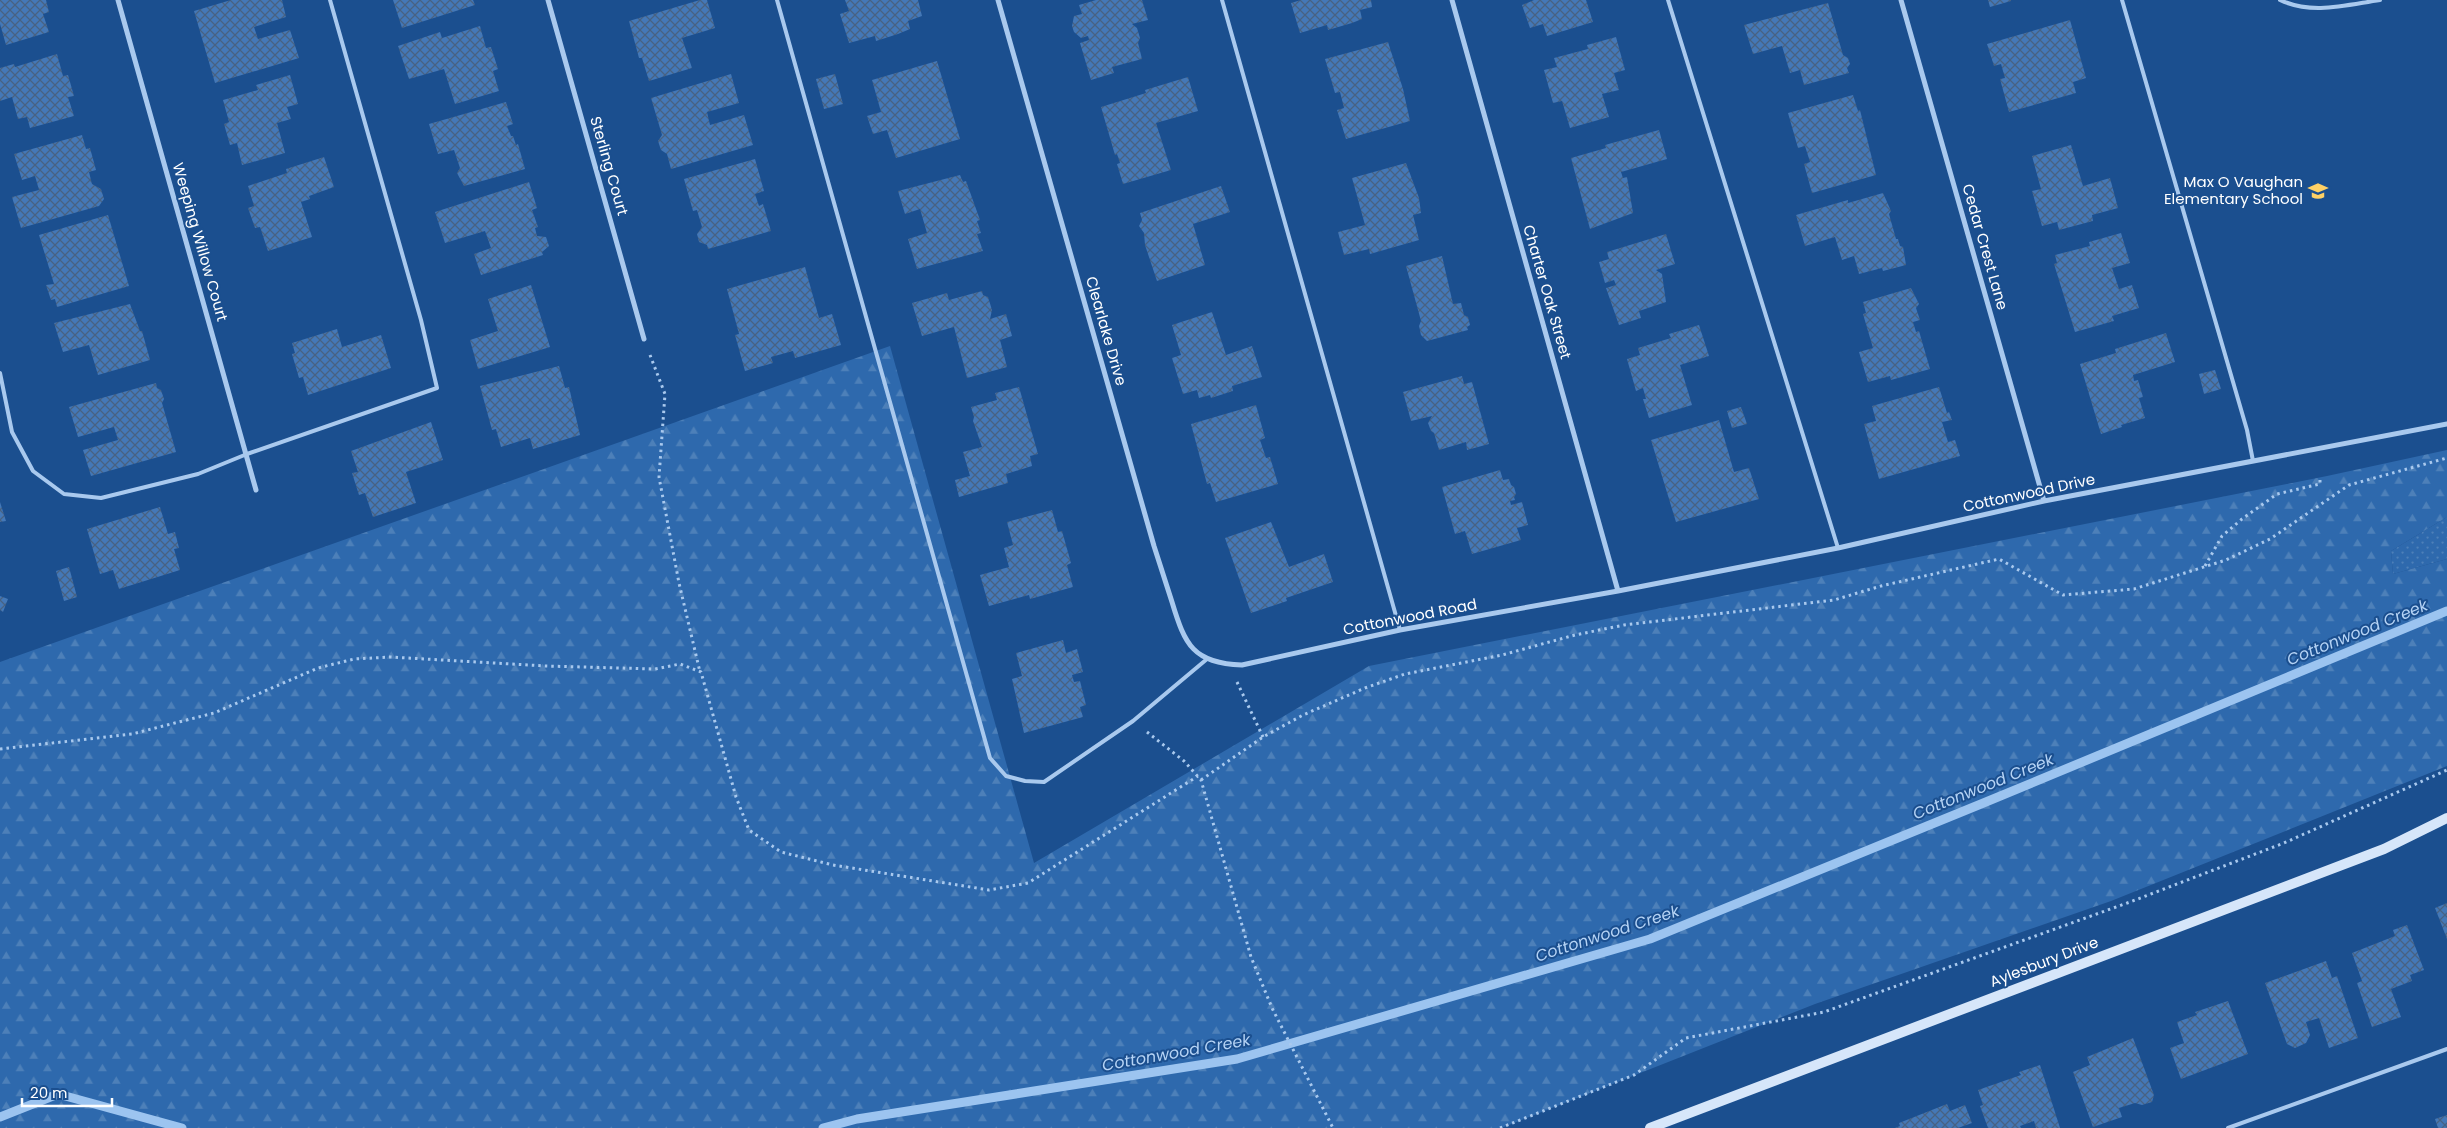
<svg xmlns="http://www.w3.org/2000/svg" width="2447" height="1128" font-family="Poppins,sans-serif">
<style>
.grass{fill:url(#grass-dots)}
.forest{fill:url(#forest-firs)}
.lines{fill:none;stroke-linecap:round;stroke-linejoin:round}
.stream{stroke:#9cc4f0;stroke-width:9}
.building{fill:url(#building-cross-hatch)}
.path{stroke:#a9c9ee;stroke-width:3;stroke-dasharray:2.5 4;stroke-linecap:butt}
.lane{stroke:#a9c9ee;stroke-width:4}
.street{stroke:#a9c9ee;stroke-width:5}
.secondary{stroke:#d6e6fa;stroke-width:10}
.labels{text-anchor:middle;stroke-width:4;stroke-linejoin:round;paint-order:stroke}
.street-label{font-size:15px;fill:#fff;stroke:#1b4f8f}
.poi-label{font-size:15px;fill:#fff;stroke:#1b4f8f;text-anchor:end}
.water-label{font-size:16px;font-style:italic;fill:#b5d3f5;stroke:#1b4f8f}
</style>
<defs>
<pattern id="grass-dots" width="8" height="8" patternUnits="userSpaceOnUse" patternTransform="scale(1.25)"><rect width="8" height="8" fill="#2e69ad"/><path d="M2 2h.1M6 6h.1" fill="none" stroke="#4d80b9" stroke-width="1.8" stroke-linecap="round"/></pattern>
<pattern id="forest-firs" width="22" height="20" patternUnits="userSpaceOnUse" patternTransform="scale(1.25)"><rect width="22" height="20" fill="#2e69ad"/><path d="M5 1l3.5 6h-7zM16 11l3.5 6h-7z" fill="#4d80b9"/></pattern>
<pattern id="building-cross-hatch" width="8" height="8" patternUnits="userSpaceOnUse" patternTransform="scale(1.25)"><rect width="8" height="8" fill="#4478b7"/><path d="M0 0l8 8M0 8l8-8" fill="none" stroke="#486282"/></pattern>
</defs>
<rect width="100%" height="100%" fill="#1b4f8f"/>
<path class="grass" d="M 2447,517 L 2447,559 L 2393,574 L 2391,551 Z"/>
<path class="forest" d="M 890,346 L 1034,863 L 1369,666 L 2327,476 L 2447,450 L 2447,517 L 2391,551 L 2393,574 L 2447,559 L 2447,766 L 2111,901 L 1815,1004 L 1501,1128 L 0,1128 L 0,662 Z"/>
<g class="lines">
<path class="stream" d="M 0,1117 L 58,1094 L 182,1128
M 823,1128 L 857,1119 L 1237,1059 L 1650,939 L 1981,804 L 2447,611"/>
</g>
<path class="building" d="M 0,0 L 46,0 L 49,12 L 43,14 L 49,32 L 6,45 L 0,24 Z
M 231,0 L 282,0 L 286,17 L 254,27 L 258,39 L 290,30 L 299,58 L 215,83 L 194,11 Z
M 393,0 L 473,0 L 475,5 L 402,28 Z
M 700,0 L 707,0 L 715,28 L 682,38 L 692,68 L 649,81 L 642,58 L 639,58 L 629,21 Z
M 845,0 L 918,0 L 922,16 L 908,21 L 910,29 L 898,34 L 876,41 L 875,36 L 849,43 L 840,14 L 849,11 Z
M 1096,0 L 1142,0 L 1148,20 L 1132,24 L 1137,28 L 1140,38 L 1138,43 L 1142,59 L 1112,67 L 1114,73 L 1091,80 L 1080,43 L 1089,40 L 1088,36 L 1081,38 L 1074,32 L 1072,26 L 1074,16 L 1082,14 L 1079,5 Z
M 1301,0 L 1371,0 L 1372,7 L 1360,10 L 1362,19 L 1352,23 L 1328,30 L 1327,25 L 1300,33 L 1291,3 Z
M 1534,0 L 1586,0 L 1593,22 L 1547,36 L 1543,24 L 1530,28 L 1522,5 Z
M 1988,0 L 2011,0 L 2011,1 L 1990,7 Z
M 1828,3 L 1843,55 L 1848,58 L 1850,64 L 1847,68 L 1849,73 L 1804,85 L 1800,70 L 1790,73 L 1782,46 L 1753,54 L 1744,25 Z
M 2070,20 L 2086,78 L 2073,82 L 2076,93 L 2009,112 L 2000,79 L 2005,78 L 2001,64 L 1994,66 L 1987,44 Z
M 480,26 L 486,48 L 491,47 L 498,69 L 493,71 L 499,91 L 455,104 L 444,69 L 409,79 L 398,46 L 440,32 L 442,38 Z
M 1616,37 L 1625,70 L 1614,73 L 1619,90 L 1602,94 L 1609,117 L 1570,128 L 1562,101 L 1553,103 L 1544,70 L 1557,67 L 1554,58 L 1588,49 L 1587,45 Z
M 1388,42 L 1403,89 L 1410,121 L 1346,139 L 1337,110 L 1344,108 L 1340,92 L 1335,93 L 1325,59 Z
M 57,54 L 63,76 L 68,75 L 74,96 L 68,97 L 74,116 L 30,128 L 27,117 L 18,119 L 12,97 L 0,101 L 0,68 L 14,64 L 15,67 Z
M 937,61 L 960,139 L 896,158 L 887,130 L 873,134 L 867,116 L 881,112 L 872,80 Z
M 731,74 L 739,103 L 707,112 L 710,125 L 744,115 L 753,145 L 671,169 L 667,154 L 661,150 L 658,141 L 662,135 L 651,98 Z
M 835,74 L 843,104 L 824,109 L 816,79 Z
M 290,75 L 298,104 L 287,107 L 291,119 L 277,123 L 285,153 L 242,165 L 237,143 L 230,145 L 224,124 L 229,122 L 223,100 L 258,90 L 256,85 Z
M 1188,77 L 1198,111 L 1156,123 L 1171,170 L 1123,184 L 1117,164 L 1120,163 L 1117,154 L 1115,155 L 1101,107 L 1146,93 L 1145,90 Z
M 1853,95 L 1858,111 L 1860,110 L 1876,175 L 1812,193 L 1804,164 L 1810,162 L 1805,146 L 1798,148 L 1788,113 Z
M 506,102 L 513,124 L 507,126 L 511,136 L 513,136 L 516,145 L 518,144 L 525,169 L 464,186 L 457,173 L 460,168 L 454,150 L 438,154 L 429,124 Z
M 1659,130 L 1667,159 L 1621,172 L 1623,178 L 1627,177 L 1633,213 L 1590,229 L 1571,158 L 1606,148 L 1605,145 Z
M 82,135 L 86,149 L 90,148 L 96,170 L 89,172 L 92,184 L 101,189 L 104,199 L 99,206 L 21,228 L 12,197 L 39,190 L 35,176 L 22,180 L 14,154 Z
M 2071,145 L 2083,186 L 2110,178 L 2118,208 L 2092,215 L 2093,221 L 2059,230 L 2057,222 L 2042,226 L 2032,191 L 2041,189 L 2032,156 Z
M 324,157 L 334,187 L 309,196 L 310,199 L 301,202 L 312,237 L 268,251 L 260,227 L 255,228 L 248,208 L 254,206 L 248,186 L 287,173 L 286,169 Z
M 755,159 L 764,191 L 755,194 L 759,206 L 763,204 L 771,231 L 708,249 L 707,245 L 699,242 L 697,234 L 702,227 L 697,210 L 693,211 L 684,179 Z
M 1406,163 L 1419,198 L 1421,213 L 1413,215 L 1419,240 L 1370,254 L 1369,249 L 1344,255 L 1338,232 L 1365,225 L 1352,178 Z
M 960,175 L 963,182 L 966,181 L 980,220 L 977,221 L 981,233 L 977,234 L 983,251 L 917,269 L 908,239 L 927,233 L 920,209 L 905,214 L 898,191 Z
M 529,182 L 537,208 L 532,210 L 538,227 L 535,228 L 537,236 L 546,237 L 549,246 L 542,252 L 543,255 L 481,275 L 474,254 L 491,248 L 485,231 L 445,243 L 435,212 Z
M 1221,186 L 1230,212 L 1193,224 L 1205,265 L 1157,281 L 1145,245 L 1144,233 L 1139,226 L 1142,220 L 1140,213 Z
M 1883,193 L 1891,211 L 1889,214 L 1896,239 L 1898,239 L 1900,246 L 1903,247 L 1906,265 L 1883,271 L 1882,268 L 1859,274 L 1854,256 L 1842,260 L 1835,237 L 1805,246 L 1796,215 L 1848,200 L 1848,203 Z
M 108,215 L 129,286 L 57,307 L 55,299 L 51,300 L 46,285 L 54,284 L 39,235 Z
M 2121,233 L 2130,263 L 2112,268 L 2119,289 L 2132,285 L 2139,308 L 2112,316 L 2114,321 L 2075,332 L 2054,264 L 2057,263 L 2055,255 L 2090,246 L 2089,242 Z
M 1666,234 L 1675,264 L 1656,270 L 1662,274 L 1666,302 L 1639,311 L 1641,318 L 1619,325 L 1606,288 L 1616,285 L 1614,280 L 1605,283 L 1599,262 L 1609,259 L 1607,252 Z
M 1442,256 L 1453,304 L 1461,303 L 1464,315 L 1468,317 L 1470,325 L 1467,327 L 1468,330 L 1427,341 L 1421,335 L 1419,326 L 1421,321 L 1406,266 Z
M 805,267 L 819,318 L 832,314 L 841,345 L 795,358 L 793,351 L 771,357 L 773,363 L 745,371 L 735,335 L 739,334 L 727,289 Z
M 531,285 L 550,347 L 478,369 L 470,340 L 498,331 L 488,299 Z
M 1911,288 L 1919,304 L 1916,308 L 1920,320 L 1913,322 L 1916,332 L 1919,331 L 1930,369 L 1891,380 L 1890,376 L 1868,382 L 1859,352 L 1873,348 L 1863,314 L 1866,313 L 1863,302 Z
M 982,291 L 983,295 L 988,297 L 992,310 L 990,319 L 1006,314 L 1012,336 L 1000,340 L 1007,367 L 967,378 L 954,327 L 922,336 L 912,303 L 947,293 L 949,300 Z
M 130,304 L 140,331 L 142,331 L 150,360 L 98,375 L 89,345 L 63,352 L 54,323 Z
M 1212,312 L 1226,355 L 1252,346 L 1262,377 L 1232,386 L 1233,391 L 1211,398 L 1210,395 L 1199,398 L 1197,390 L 1183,394 L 1172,358 L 1181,355 L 1172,325 Z
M 1699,325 L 1709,356 L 1680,365 L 1692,405 L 1649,418 L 1643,399 L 1646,399 L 1643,388 L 1636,391 L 1627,359 L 1640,355 L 1638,348 L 1671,338 L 1669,334 Z
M 337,329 L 342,347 L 381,335 L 391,368 L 308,395 L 303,377 L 299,378 L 292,354 L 295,353 L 292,343 Z
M 2166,333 L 2175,362 L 2133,375 L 2134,381 L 2138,380 L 2143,397 L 2139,398 L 2145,418 L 2121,425 L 2122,427 L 2101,434 L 2080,364 L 2116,353 L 2115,349 Z
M 559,366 L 565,388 L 569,387 L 580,435 L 533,449 L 530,438 L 501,447 L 496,429 L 492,430 L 480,386 Z
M 2215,370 L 2221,389 L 2204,394 L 2199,374 Z
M 1462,376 L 1464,384 L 1472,382 L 1489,444 L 1467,450 L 1466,442 L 1439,450 L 1434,433 L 1431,431 L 1428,423 L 1432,416 L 1411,421 L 1403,392 Z
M 156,383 L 157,388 L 161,390 L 164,399 L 162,403 L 176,452 L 91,476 L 83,450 L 118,440 L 114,427 L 78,437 L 69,407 Z
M 1019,387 L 1038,454 L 1030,456 L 1032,466 L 1006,474 L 1008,483 L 959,497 L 955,480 L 970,476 L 963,452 L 982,447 L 973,421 L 974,417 L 971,407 L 997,400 L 995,393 Z
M 1939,387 L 1947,413 L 1949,412 L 1952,420 L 1942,422 L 1948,442 L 1955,440 L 1960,456 L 1879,479 L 1864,424 L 1876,421 L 1872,406 Z
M 1256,405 L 1265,438 L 1260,440 L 1266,458 L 1270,457 L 1278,484 L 1216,502 L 1210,483 L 1207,484 L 1191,424 Z
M 1741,407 L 1747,424 L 1732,428 L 1727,411 Z
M 1719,420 L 1734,472 L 1749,468 L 1759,499 L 1676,522 L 1651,440 Z
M 431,422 L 443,460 L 406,472 L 416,503 L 373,517 L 365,493 L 359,495 L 352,473 L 358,472 L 351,451 Z
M 1500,470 L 1503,480 L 1509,479 L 1511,485 L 1514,487 L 1516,494 L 1514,497 L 1515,500 L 1510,501 L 1511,505 L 1522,502 L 1528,525 L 1517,528 L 1521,540 L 1472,554 L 1465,531 L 1455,534 L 1442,487 Z
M 0,502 L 6,521 L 0,522 Z
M 160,507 L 168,534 L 175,532 L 179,548 L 174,549 L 180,570 L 119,589 L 113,570 L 100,574 L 87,529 Z
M 1052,510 L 1058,532 L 1062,531 L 1071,563 L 1067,565 L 1073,587 L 1030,599 L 1029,595 L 989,606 L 980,575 L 1009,567 L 1004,548 L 1013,545 L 1007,522 Z
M 1271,522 L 1289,567 L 1324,554 L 1333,582 L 1286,598 L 1287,601 L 1251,613 L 1225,538 Z
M 69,567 L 77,597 L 64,601 L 56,571 Z
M 0,596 L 8,599 L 3,612 L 0,610 Z
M 1063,640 L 1066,653 L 1077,649 L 1083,672 L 1072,675 L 1074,682 L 1080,681 L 1086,705 L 1080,707 L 1083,717 L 1024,733 L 1012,679 L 1022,676 L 1016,653 Z
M 2447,903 L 2447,939 L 2435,908 Z
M 2407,925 L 2424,970 L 2410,975 L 2412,981 L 2391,989 L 2401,1017 L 2372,1027 L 2357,983 L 2362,981 L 2352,953 L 2395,936 L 2393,930 Z
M 2326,961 L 2332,978 L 2337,976 L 2358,1038 L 2329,1048 L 2319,1018 L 2306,1022 L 2310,1035 L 2306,1043 L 2295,1048 L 2287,1044 L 2265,983 Z
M 2228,1001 L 2248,1054 L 2181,1079 L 2170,1048 L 2184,1043 L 2177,1022 L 2197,1015 L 2195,1012 Z
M 2133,1038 L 2154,1095 L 2152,1102 L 2142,1105 L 2135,1103 L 2119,1108 L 2122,1117 L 2093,1127 L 2073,1072 L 2090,1065 L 2087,1057 Z
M 2040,1065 L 2060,1128 L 2036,1128 L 2034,1121 L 2020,1126 L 2021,1128 L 1988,1128 L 1980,1106 L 1983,1105 L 1978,1090 L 2021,1075 L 2019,1072 Z
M 1947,1104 L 1950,1111 L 1965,1105 L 1972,1123 L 1958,1128 L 1895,1128 L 1900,1126 L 1899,1123 Z
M 2447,1115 L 2447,1128 L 2438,1128 L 2435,1119 Z"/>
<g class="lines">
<path class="path" d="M 650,355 L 665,394 L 659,477 L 679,583 L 700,672
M 2205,566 L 2222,536 L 2242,519 L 2277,494 L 2320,484 L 2320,478
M 1237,682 L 1263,737
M 1147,732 L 1184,761 L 1201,780 L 1251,957 L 1272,1008 L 1333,1128
M 0,749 L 132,734 L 214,713 L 318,668 L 354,659 L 390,657 L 546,666 L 655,669 L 680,664 L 701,672 L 736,797 L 749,830 L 781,852 L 833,865 L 989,890 L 1028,883 L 1198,776
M 1201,780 L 1263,737 L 1303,715 L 1365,688 L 1405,674 L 1502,655 L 1575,635 L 1624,625 L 1834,600 L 1881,586 L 1999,559 L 2063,595 L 2134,589 L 2226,560 L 2270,539 L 2349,485 L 2447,458
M 1500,1128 L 1634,1075 L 1686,1038 L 1824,1012 L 2130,902 L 2284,843 L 2447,770"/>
<path class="lane" d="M 777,0 L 990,758 L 1006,776 L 1025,781 L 1044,782 L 1133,721 L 1207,659
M 1222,0 L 1400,630
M 1668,0 L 1838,548
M 2122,0 L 2247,430 L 2253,461
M 2280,0 C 2312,15 2346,5 2380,0
M 0,373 L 12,432 L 33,471 L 64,494 L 101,498 L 198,474 L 247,454 L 437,388 L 421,320 L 330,0
M 2228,1128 L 2447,1049"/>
<path class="street" d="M 118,0 L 256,490
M 548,0 L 644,339
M 998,0 L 1154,546 C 1160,565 1166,583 1172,602 C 1185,645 1193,663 1242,665 L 1400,630 L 1618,591 L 1838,548 L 2044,501 L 2447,424
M 1452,0 L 1618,591
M 1901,0 L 2044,501"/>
<path class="secondary" d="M 1650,1128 L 2384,849 L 2447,818"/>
</g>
<defs>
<symbol id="school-bare" viewBox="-9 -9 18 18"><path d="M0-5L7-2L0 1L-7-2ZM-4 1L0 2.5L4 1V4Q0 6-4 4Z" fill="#ffd166" stroke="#1b4f8f" stroke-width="2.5" paint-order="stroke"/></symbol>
</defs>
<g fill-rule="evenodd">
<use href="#school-bare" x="2304" y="177" width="28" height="28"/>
</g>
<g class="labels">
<g class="street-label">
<text transform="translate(609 166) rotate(74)" y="5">Sterling Court</text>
<text transform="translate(200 242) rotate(74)" y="5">Weeping Willow Court</text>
<text transform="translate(1985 247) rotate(74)" y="5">Cedar Crest Lane</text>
<text transform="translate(1547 292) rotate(74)" y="5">Charter Oak Street</text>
<text transform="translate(1106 331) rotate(74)" y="5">Clearlake Drive</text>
<text transform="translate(2029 493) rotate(-12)" y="5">Cottonwood Drive</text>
<text transform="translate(1410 617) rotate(-11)" y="5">Cottonwood Road</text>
<text transform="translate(2044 962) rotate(-21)" y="5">Aylesbury Drive</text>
</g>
<g class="poi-label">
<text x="2303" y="187">Max O Vaughan<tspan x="2303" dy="17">Elementary School</tspan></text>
</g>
<g class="water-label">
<text transform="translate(2357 632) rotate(-22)" y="6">Cottonwood Creek</text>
<text transform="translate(1983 786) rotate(-22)" y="6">Cottonwood Creek</text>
<text transform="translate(1607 933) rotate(-18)" y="6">Cottonwood Creek</text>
<text transform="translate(1176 1052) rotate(-10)" y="6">Cottonwood Creek</text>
</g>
</g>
<path d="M22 1098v8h90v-8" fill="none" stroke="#ffffff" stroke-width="2.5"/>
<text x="30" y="1098" font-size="15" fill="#ffffff" stroke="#1b4f8f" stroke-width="4" paint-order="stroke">20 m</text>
</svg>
